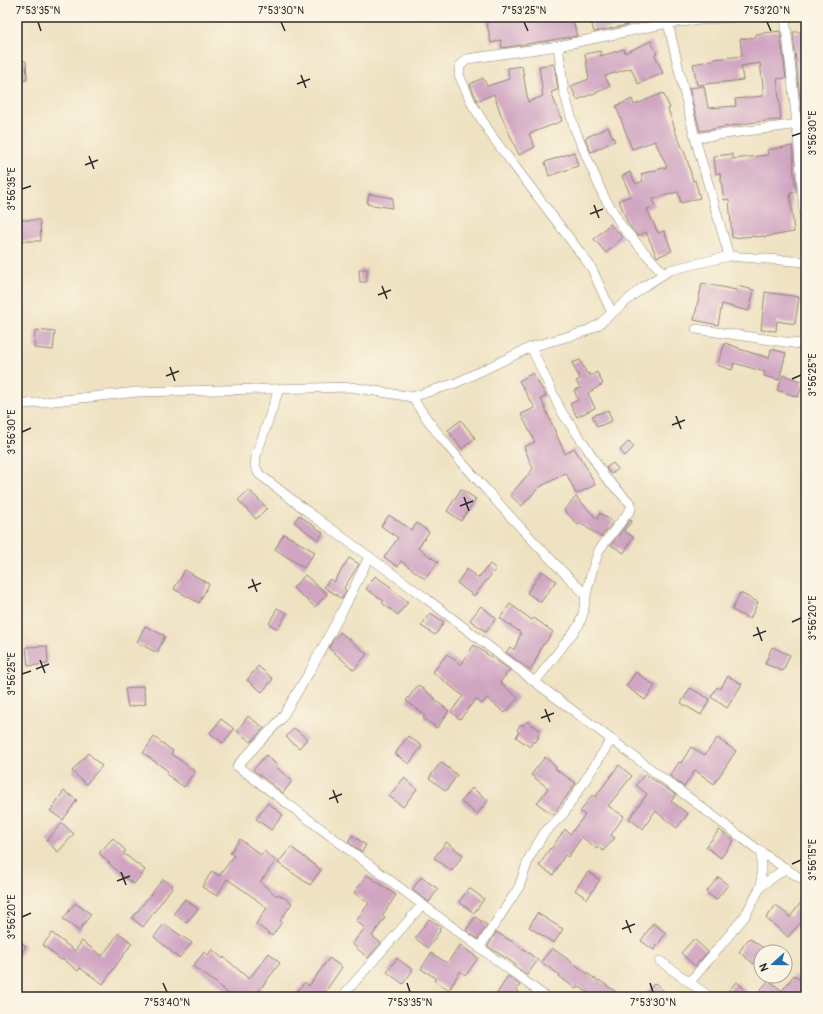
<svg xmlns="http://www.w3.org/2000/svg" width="823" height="1014" font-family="Pangolin,sans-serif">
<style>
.building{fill:#d0a5c2}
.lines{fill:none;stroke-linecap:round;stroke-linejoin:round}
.street-casing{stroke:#8d8676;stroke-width:10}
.street{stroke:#fff;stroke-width:9}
.ticks{fill:none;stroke:#2b2b2b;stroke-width:1.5}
.neatline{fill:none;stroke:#2b2b2b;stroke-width:1.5}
.ticks-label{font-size:10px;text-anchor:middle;fill:#2b2b2b}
</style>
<rect width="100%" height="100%" fill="#fcf5e5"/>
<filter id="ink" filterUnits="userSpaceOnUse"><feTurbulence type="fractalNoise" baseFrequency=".025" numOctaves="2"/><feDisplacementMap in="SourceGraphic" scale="8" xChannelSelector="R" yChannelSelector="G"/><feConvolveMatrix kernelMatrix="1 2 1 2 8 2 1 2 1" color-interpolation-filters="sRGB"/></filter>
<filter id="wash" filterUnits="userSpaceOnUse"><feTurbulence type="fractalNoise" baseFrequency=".012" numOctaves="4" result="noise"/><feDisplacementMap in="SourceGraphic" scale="16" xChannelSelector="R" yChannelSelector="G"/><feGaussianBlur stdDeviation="0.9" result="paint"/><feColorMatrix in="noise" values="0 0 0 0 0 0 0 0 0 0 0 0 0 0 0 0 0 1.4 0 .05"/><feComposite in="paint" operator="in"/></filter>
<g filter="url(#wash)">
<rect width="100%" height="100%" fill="#efe2c2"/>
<g id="blocks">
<path class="building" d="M497,17H513L514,22L528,19L529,23L547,20V21L561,17H572L577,36L502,48L501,40L491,43L486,20Z
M590,17H626L628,25L594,32Z
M780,31L786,78L777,79L781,120L755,122L700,131L689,88L704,86L708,108L736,106L735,99L763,96V86L760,63L741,66L743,80L697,85L693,64L714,60V59L742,56L740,39L756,37V34Z
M793,32H806V117H802Z
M651,41L657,54L655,55L663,73L638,84L631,68L605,76L610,87L577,100L571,86L589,79L585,54L600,51L601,56L624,49L625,53Z
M17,61H26L27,80H17Z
M554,64L558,90L551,92L562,121L529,134L535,147L519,155L501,115L494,94L477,101L470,84L483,78L487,86L509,79L508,68L522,66L528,102L543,96L539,66Z
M663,93L670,108L668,109L675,129H674L686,156L693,181L695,180L700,198L681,203L678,192L653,199L655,206L647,209L658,233L664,231L672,251L657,257L646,232L638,236L628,224L619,200L631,196L622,176L630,172L636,184L643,181L641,174L667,167L655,141L632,149L616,106L632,99L634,105Z
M608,127L615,141L591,152L585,138Z
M792,146L794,165H793L796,192L790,193L794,232L764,237V236L754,237V236L732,238L729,199L724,200L720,173L716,174L714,156L732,154L733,159L768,155L767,150Z
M574,152L578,166L549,176L545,162Z
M369,194L393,198L392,208L367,204Z
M17,220H40L41,241H17Z
M610,224L623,237L606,253L594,239Z
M359,269H367V282H360Z
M702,283L736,290L737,286L754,290L749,311L722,304L718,325L694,320Z
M765,292L799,297L795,324L777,321L776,331L761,330Z
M35,330L55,332L53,350L34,348Z
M725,343L739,348V349L769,358L771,349L786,353L779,380L764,376L765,372L734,363L732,370L717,365Z
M580,360L587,374L589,373L590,376L597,372L603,384L588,393L595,408L577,417L570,404L578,400L574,390L580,388L576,381L580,379L572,363Z
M533,373L546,396L541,399L565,454L574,448L588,470L595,485L576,494L566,473L538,488L522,506L510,495L533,469L524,447L535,442L521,414L535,408L519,381Z
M783,375L803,382L798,397L777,390Z
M608,410L612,421L597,427L592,416Z
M461,420L475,438L462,449L448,430Z
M629,441L634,447L625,456L620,450Z
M613,463L618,469L611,474L606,468Z
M461,489L476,499L461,521L447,511Z
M249,490L267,508L256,519L238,500Z
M576,497L597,519L600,513L613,522L601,537L580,523L578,525L564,510Z
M299,515L323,533L318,540L294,522Z
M389,515L412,530L417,523L429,532L418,548L438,562L425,579L401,561L398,567L384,557L398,538L381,526Z
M630,520L632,521L624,531L633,537L624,553L611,545Z
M284,534L315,552L304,568L275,549Z
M349,558L359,564L344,588L346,590L342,599L324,587L330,579L334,582Z
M490,564L496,569L474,596L457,583L467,569L478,578Z
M185,570L209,584L199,603L174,589Z
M542,571L556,581L541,602L527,593Z
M305,575L327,594L315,607L293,588Z
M375,576L391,587L390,588L408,602L398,615L382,603L384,601L366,589Z
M740,593L758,602L750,619L732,610Z
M510,604L532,620L534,618L553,632L544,645L543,644L534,664L530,670L506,652L510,647L514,650L521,633L500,618Z
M481,606L496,618L486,632L470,620Z
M277,608L287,613L278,629L269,624Z
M430,613L444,622L435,635L421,626Z
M145,626L165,636L157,653L137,642Z
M340,632L367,654L354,670L329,648L333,640Z
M474,645L510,670L500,682L518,698L505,713L487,698L482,704L476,699L460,719L451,712L463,696L433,672L447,654L461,665Z
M47,646L48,664L28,666L26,647Z
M772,647L790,655L783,671L765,664Z
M258,666L273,679L262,692L247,680Z
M636,672L655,686L645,700L626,686Z
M728,676L742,684L727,708L711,697L717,687L720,689Z
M418,685L435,698L434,699L449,711L437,728L423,718L425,715L406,701Z
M143,686L146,704L128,707L125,689Z
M690,688L710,699L701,715L681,703Z
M248,716L264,728L251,742L237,731Z
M221,719L234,729L223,743L210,733Z
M527,721L541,731L537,736L539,737L535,743L533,741L530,747L516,737L519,732L517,730L521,724L523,726Z
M294,728L307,739L299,748L286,737Z
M408,736L422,746L409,764L395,754Z
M154,737L173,751L171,754L195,771L184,787L166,774L168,771L143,753Z
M717,738L736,751L714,784L695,770L684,787L670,776L679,762L681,763L691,747L705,755Z
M88,753L102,766L86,784L72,771Z
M266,755L277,765L276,767L292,781L283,793L253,770Z
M545,757L556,767L555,769L576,783L553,815L537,803L548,788L531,775Z
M441,762L457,775L446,791L429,778Z
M619,765L632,776L608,806L624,816L611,835L615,838L603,851L599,847L597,849L582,837L568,857L565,855L553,875L539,866L550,848L551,849L565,829L570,834L585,815L580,812L592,795L595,797Z
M645,774L676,795L671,801L688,814L677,828L655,811L643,829L629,819L647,794L636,785Z
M404,778L417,789L403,807L389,796Z
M472,788L488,800L477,814L461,802Z
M64,791L77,800L63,820L50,811Z
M268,803L283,815L271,830L256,819Z
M62,823L74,834L58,852L46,841Z
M719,830L734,840L721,858L706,847Z
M352,835L366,845L362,852L348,842Z
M113,838L126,851L123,853L145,870L134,884L119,873L99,853Z
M240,839L261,855L264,851L276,861L260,882L277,896L278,894L292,903L280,921L282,922L272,936L256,924L267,908L249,894L227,879L217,896L202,887L212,871L219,876L234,856L230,853Z
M446,842L463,855L452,871L434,858Z
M291,847L321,870L310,885L278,863Z
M588,872L600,880L587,899L575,890Z
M367,875L396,895L382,916L385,918L372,936L381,943L368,958L352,944L365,928L356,921L369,903L354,893Z
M421,877L438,889L429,902L412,890Z
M719,877L728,885L716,900L706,892Z
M163,879L173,886L143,927L132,918Z
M469,888L484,899L474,913L459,902Z
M806,896V924L802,921L788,937L766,918L776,905L790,917Z
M185,899L198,909L186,923L174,913Z
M75,903L91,914L79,931L63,919Z
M537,913L563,929L554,943L529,927Z
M475,917L487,925L478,939L466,930Z
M429,919L441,927L439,930L440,931L428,948L415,938Z
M653,923L666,933L654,950L641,941Z
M164,924L192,943L179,958L154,937Z
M496,932L521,947L538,960L527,975L515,966L516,965L488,946Z
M52,933L75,951L82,941L102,956L119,933L132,943L103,984L80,968L78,971L63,959L61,960L43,945Z
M749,938L765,949L763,952H761V955L754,964L739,952Z
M694,939L708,952L695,966L681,953Z
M17,940L26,946L17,960Z
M460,945L478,958L466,975L460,971L449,990L434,980L436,978L421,969L431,953L447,963Z
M552,948L598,981L599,980L616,992L613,997H594L578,986L576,989L559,976L560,975L541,962Z
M212,949L223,959L224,957L249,979L269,953L280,963L254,997H232L219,985L193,966L204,952L208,955Z
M329,958L342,967L325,992L332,997H292L305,982L309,986Z
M397,958L413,970L403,984L387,972Z
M794,975L806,985V997H754L769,980L782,991Z
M508,976L520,985L516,991L526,997H495Z
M737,982L752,997H722Z
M655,983L670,997H642Z"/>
</g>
</g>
<g filter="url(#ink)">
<use href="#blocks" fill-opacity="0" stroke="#8d8676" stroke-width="1"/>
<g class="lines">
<defs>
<path id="street" d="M785,17L797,124L806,236
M668,23L695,138L729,256
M558,46L564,92L574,127L603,195L623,228L664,274
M695,138L806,123
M612,313L591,267L494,139L472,104L459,75L460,66L467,59L558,46L668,23L734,17
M696,329L806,345
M531,347L561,411L587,448L605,477L631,504V509L599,550L592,571L586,595L583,614L579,625L535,682
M279,389L256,456L255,466L259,474L308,512L427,599L535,682L761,852L806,882
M412,397C435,433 462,463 491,495C521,529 553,562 586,595
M17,405L137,392L351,387L412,397L456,383L531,347L584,332L598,325L643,287L670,270L729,256L806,262
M369,557L347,602L310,671L281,719L237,766L546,997
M761,886L786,868
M479,948L519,887L529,858L544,833L564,813L611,740
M660,961L710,997
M690,982L745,916L761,886V852
M344,997L346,992L422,905"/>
</defs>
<use href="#street" class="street-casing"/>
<use href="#street" class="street"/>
</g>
</g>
<path class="ticks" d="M38,22L41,31M281,22L285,31M524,22L528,31M767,22L771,31M301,75L306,88M297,84L310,79M792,136L801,133M89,156L94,169M85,165L98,160M22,189L31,186M594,205L599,218M590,214L603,209M382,286L387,299M378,295L391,290M170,367L175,381M166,376L179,371M792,379L801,375M676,416L681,429M672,425L685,420M22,432L31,428M464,497L469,511M460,506L473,501M252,579L257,592M248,588L261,583M792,622L801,618M757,627L762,641M753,636L766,631M40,660L45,673M36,669L49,664M22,674L31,671M545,709L550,722M541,718L554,713M333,790L338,803M329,799L342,794M792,864L801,860M121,872L126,885M117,881L130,876M22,917L31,913M626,920L631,933M622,929L635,924M163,983L167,992M407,983L410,992M650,983L653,992"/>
<rect width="823" height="1014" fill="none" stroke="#fcf5e5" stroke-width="44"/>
<g transform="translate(773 964) rotate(249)"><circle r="19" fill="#fcf5e5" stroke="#a8a49b"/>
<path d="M0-3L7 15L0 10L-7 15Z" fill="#1f6fb2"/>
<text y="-6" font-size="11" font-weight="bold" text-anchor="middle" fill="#2b2b2b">N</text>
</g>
<rect x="22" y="22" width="779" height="970" class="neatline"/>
<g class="ticks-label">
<text x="38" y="14">7°53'35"N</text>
<text x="281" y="14">7°53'30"N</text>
<text x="524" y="14">7°53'25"N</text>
<text x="767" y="14">7°53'20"N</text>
<text transform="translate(812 133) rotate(-90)" y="4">3°56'30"E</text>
<text transform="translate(11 189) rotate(-90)" y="4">3°56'35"E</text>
<text transform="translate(812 375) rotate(-90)" y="4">3°56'25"E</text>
<text transform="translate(11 432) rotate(-90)" y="4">3°56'30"E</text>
<text transform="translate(812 618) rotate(-90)" y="4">3°56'20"E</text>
<text transform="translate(11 674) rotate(-90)" y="4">3°56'25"E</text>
<text transform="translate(812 860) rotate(-90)" y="4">3°56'15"E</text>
<text transform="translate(11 917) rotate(-90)" y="4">3°56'20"E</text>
<text x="167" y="1006">7°53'40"N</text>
<text x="410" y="1006">7°53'35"N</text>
<text x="653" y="1006">7°53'30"N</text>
</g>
</svg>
